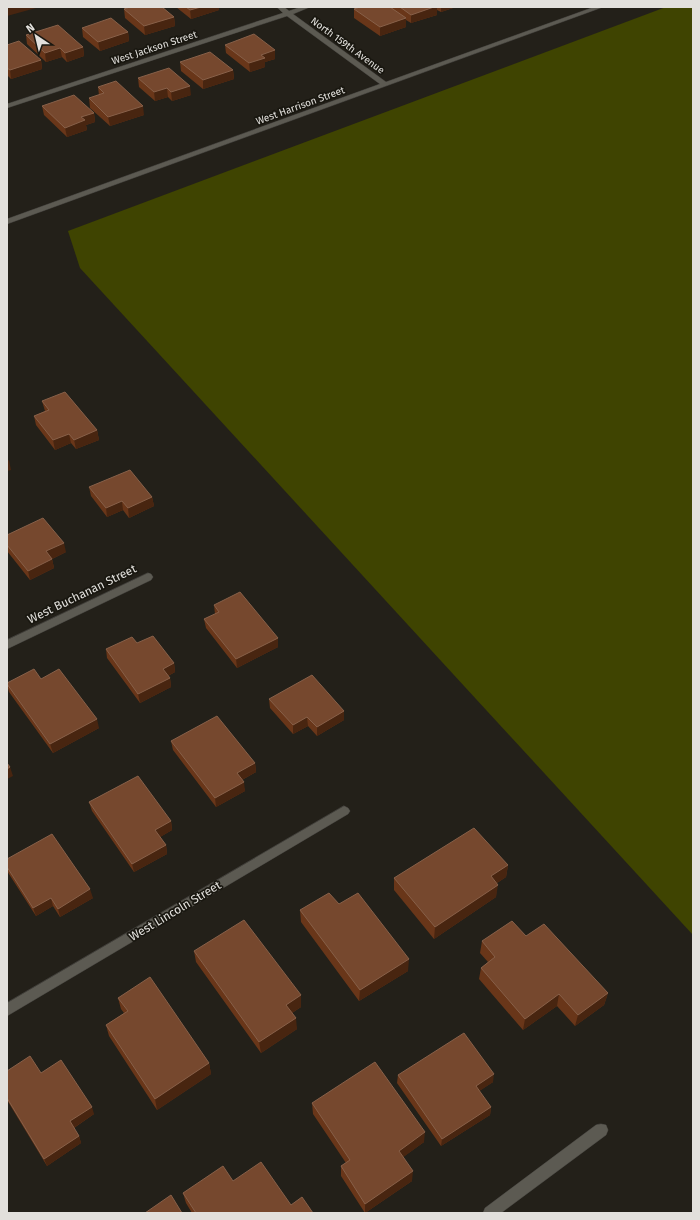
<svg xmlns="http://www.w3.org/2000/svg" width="700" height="1220" font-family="'Fira Sans',sans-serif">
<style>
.green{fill:#3f4401}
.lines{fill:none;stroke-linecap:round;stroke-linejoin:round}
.minor-casing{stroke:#3f3d39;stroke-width:1}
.minor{fill:#5c5a52;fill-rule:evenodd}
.wall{fill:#693619}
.shaded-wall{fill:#482510}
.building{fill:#76482e;stroke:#876049}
.labels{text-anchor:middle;stroke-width:3.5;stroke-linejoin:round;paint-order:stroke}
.far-street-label{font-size:10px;fill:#e2e0dc;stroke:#191710}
.street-label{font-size:12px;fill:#e2e0dc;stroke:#191710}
</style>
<rect width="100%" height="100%" fill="#232019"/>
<path class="green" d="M666,7H693V935L80,268L68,231Z"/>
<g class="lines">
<defs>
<path id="minor" d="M277,7H284L289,11L301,7H310L293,14L386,82L594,7H603L7,224V219L380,84L287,16L7,108V104L283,13Z
M148,573L151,574L153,577L151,580L7,649V640Z
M344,806L348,808L350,811L348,814L7,1016V1003Z
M601,1124L606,1125L608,1130L606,1135L501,1213H483L485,1208L596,1125Z"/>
</defs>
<use href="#minor" class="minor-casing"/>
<use href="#minor" class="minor"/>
</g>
<path class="wall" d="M176,7H219V10L191,19Z
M357,7H456L441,12L437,10V15L411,23L406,20V27L380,36L354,18V9L357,8Z
M124,9L174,17L175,26L145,35L125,18Z
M82,28L128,32L129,41L100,51L83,37Z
M26,35L83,47L84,56L67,62L62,57L46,62L27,44Z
M7,45L41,60L42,69L11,79L7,75Z
M225,45L275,59L265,62V67L250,72L226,53Z
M180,62L233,70L234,79L203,89L181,71Z
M138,78L191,95L172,101L168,97L155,101L139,87Z
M98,87L144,115L110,126L90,108L89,98L99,95Z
M42,106L94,113L95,122L86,125L87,130L67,137L44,115Z
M42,401L97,430L99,440L76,449L71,443L55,450L36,425L34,416L45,411Z
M89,487L152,497L154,506L129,518L123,510L107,517L91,496Z
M7,535L66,552L52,559L54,568L30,580L7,551Z
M214,605L278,638V647L237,668L206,628L204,619L215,614Z
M137,643L174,663L175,672L168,676L170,678L171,687L140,703L107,658L106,649Z
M41,679L99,728L53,753L9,692L7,685V683Z
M269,699L344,711V720L317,736L308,726L293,734L270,708Z
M171,741L255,763L256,772L242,780L245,791L216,807L173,750Z
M89,802L171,821L172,830L160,837L166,845L167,854L134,872L92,811Z
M7,859L93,898L60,917L53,906L36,916L7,871Z
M508,865L506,877L497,883L496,897L434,939L394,890V878Z
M339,904L408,971L359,1001L301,922L300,910Z
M526,936L608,993L604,1005L575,1026L557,1006L523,1030L479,979L481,968L488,962L480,953L482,941Z
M194,951L301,1007L292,1013L297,1029L261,1053L196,962Z
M118,998L209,1063L211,1074L157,1110L109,1036L106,1025L124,1013L121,1009Z
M7,1071L41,1073L94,1114L74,1128L79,1136L81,1143L47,1166L7,1100Z
M398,1075L493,1082L479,1091L491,1107L490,1115L441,1146L397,1083Z
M312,1103L424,1142L403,1157L412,1181L365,1213L341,1176V1166L346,1163L313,1114Z
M233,1181L291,1205L313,1213H192L186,1203L183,1193Z"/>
<path class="shaded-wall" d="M7,7H36V8L7,16Z
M201,7H219V10L191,19L190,10Z
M434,7H437V15L411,23V15Z
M441,7H456L441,12Z
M174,17L175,26L145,35L144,26Z
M406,18V27L380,36V27Z
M128,32L129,41L100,51L98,42Z
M83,47L84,56L67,62L65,53Z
M60,48L62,57L46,62L45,53Z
M275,50V59L265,62V67L250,72L249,63L261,55Z
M41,60L42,69L11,79L10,70Z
M233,70L234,79L203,89V80Z
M190,86L191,95L172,101L171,92Z
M167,88L168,97L155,101L154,92Z
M143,106L144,115L110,126L108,117Z
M94,113L95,122L86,125L87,130L67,137L65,128L81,117Z
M97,430L99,440L76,449L74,440Z
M69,434L71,443L55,450L53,440Z
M9,460L11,470L7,471V461Z
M152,497L154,506L129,518L128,508Z
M122,501L123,510L107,517L106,508Z
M64,543L66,552L52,559L54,568L30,580L28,571L46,551Z
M278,638V647L237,668L236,659Z
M174,663L175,672L164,678L163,669Z
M170,678L171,687L140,703L138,694Z
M344,711V720L317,736V727Z
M307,717L308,726L293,734V725Z
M97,719L99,728L53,753L50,744Z
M255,763L256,772L238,782L237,773Z
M10,767L13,776L7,779V769Z
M244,782L245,791L216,807L215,798Z
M171,821L172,830L157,839L155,830Z
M166,845L167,854L134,872L132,864Z
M508,865L506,877L489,888L491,876Z
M498,885L496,897L434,939L435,927Z
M90,889L93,898L60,917L58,909Z
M51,898L53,906L36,916L33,908Z
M409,959L408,971L359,1001L360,990Z
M608,993L604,1005L575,1026L578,1015Z
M559,994L557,1006L523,1030L525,1019Z
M301,995V1007L287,1016L286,1005Z
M296,1018L297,1029L261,1053L259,1042Z
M209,1063L211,1074L157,1110L155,1099Z
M494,1074L493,1082L475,1094L476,1086Z
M92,1107L94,1114L72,1129L70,1121Z
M491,1107L490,1115L441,1146L442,1139Z
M425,1132L424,1142L398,1161L399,1151Z
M79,1136L81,1143L47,1166L44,1159Z
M413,1171L412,1181L365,1213V1204Z"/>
<path class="building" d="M130,7H162L174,17L144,26L124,9Z
M186,7H201L190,10Z
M360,7H390L406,18L380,27L354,9Z
M400,7H434L411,15Z
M111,18L128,32L98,42L82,28Z
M58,25L83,47L65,53L60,48L45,53L26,35Z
M254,34L275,50L261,55L265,58L249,63L225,45Z
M19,41L41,60L10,70L7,68V45Z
M210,52L233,70L203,80L180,62Z
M169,68L190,86L171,92L167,88L154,92L138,78Z
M116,81L143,106L108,117L89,98L104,93L98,87Z
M74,95L94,113L81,117L85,120L65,128L42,106Z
M65,392L97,430L74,440L69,434L53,440L34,416L49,410L42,401Z
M130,470L152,497L128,508L122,501L106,508L89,487Z
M43,518L64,543L46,551L52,559L28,571L7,545V535Z
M240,592L278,638L236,659L204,619L219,612L214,605Z
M153,636L174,663L163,669L170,678L138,694L106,649L132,637L137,643Z
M34,669L41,679L59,669L97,719L50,744L7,684V683Z
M312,675L344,711L317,727L307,717L293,725L269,699Z
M217,716L255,763L237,773L244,782L215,798L171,741Z
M7,763L10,767L7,769Z
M138,776L171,821L155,830L166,845L132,864L89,802Z
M474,828L508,865L491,876L498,885L435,927L394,878Z
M52,834L90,889L58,909L51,898L33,908L7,867V859Z
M329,893L339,904L358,893L409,959L360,990L300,910Z
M244,920L301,995L286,1005L296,1018L259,1042L194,951Z
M512,921L526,936L544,924L608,993L578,1015L559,994L525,1019L481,968L495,957L482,941Z
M150,977L209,1063L155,1099L106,1025L128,1011L118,998Z
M464,1033L494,1074L476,1086L491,1107L442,1139L398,1075Z
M30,1056L41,1073L61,1060L92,1107L70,1121L79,1136L44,1159L7,1098V1071Z
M375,1062L425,1132L399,1151L413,1171L365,1204L341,1166L350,1160L312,1103Z
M261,1162L291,1205L302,1197L313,1213H196L183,1193L223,1166L233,1181Z
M171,1195L182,1213H145Z"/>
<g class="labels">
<g class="far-street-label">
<text transform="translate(348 45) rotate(36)" y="4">North 159th Avenue</text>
<text transform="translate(154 47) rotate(-18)" y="4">West Jackson Street</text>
<text transform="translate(300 105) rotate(-20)" y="4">West Harrison Street</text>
</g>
<g class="street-label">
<text transform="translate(82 594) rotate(-26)" y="4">West Buchanan Street</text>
<text transform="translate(175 911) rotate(-31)" y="4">West Lincoln Street</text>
</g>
</g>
<rect width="700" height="1220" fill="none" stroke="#e2e0dc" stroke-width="16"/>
<g transform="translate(36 36) rotate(325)" stroke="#191710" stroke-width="3" paint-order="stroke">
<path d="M0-3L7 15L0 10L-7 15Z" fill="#e2e0dc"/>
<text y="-6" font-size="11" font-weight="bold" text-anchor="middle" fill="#e2e0dc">N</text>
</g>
</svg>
